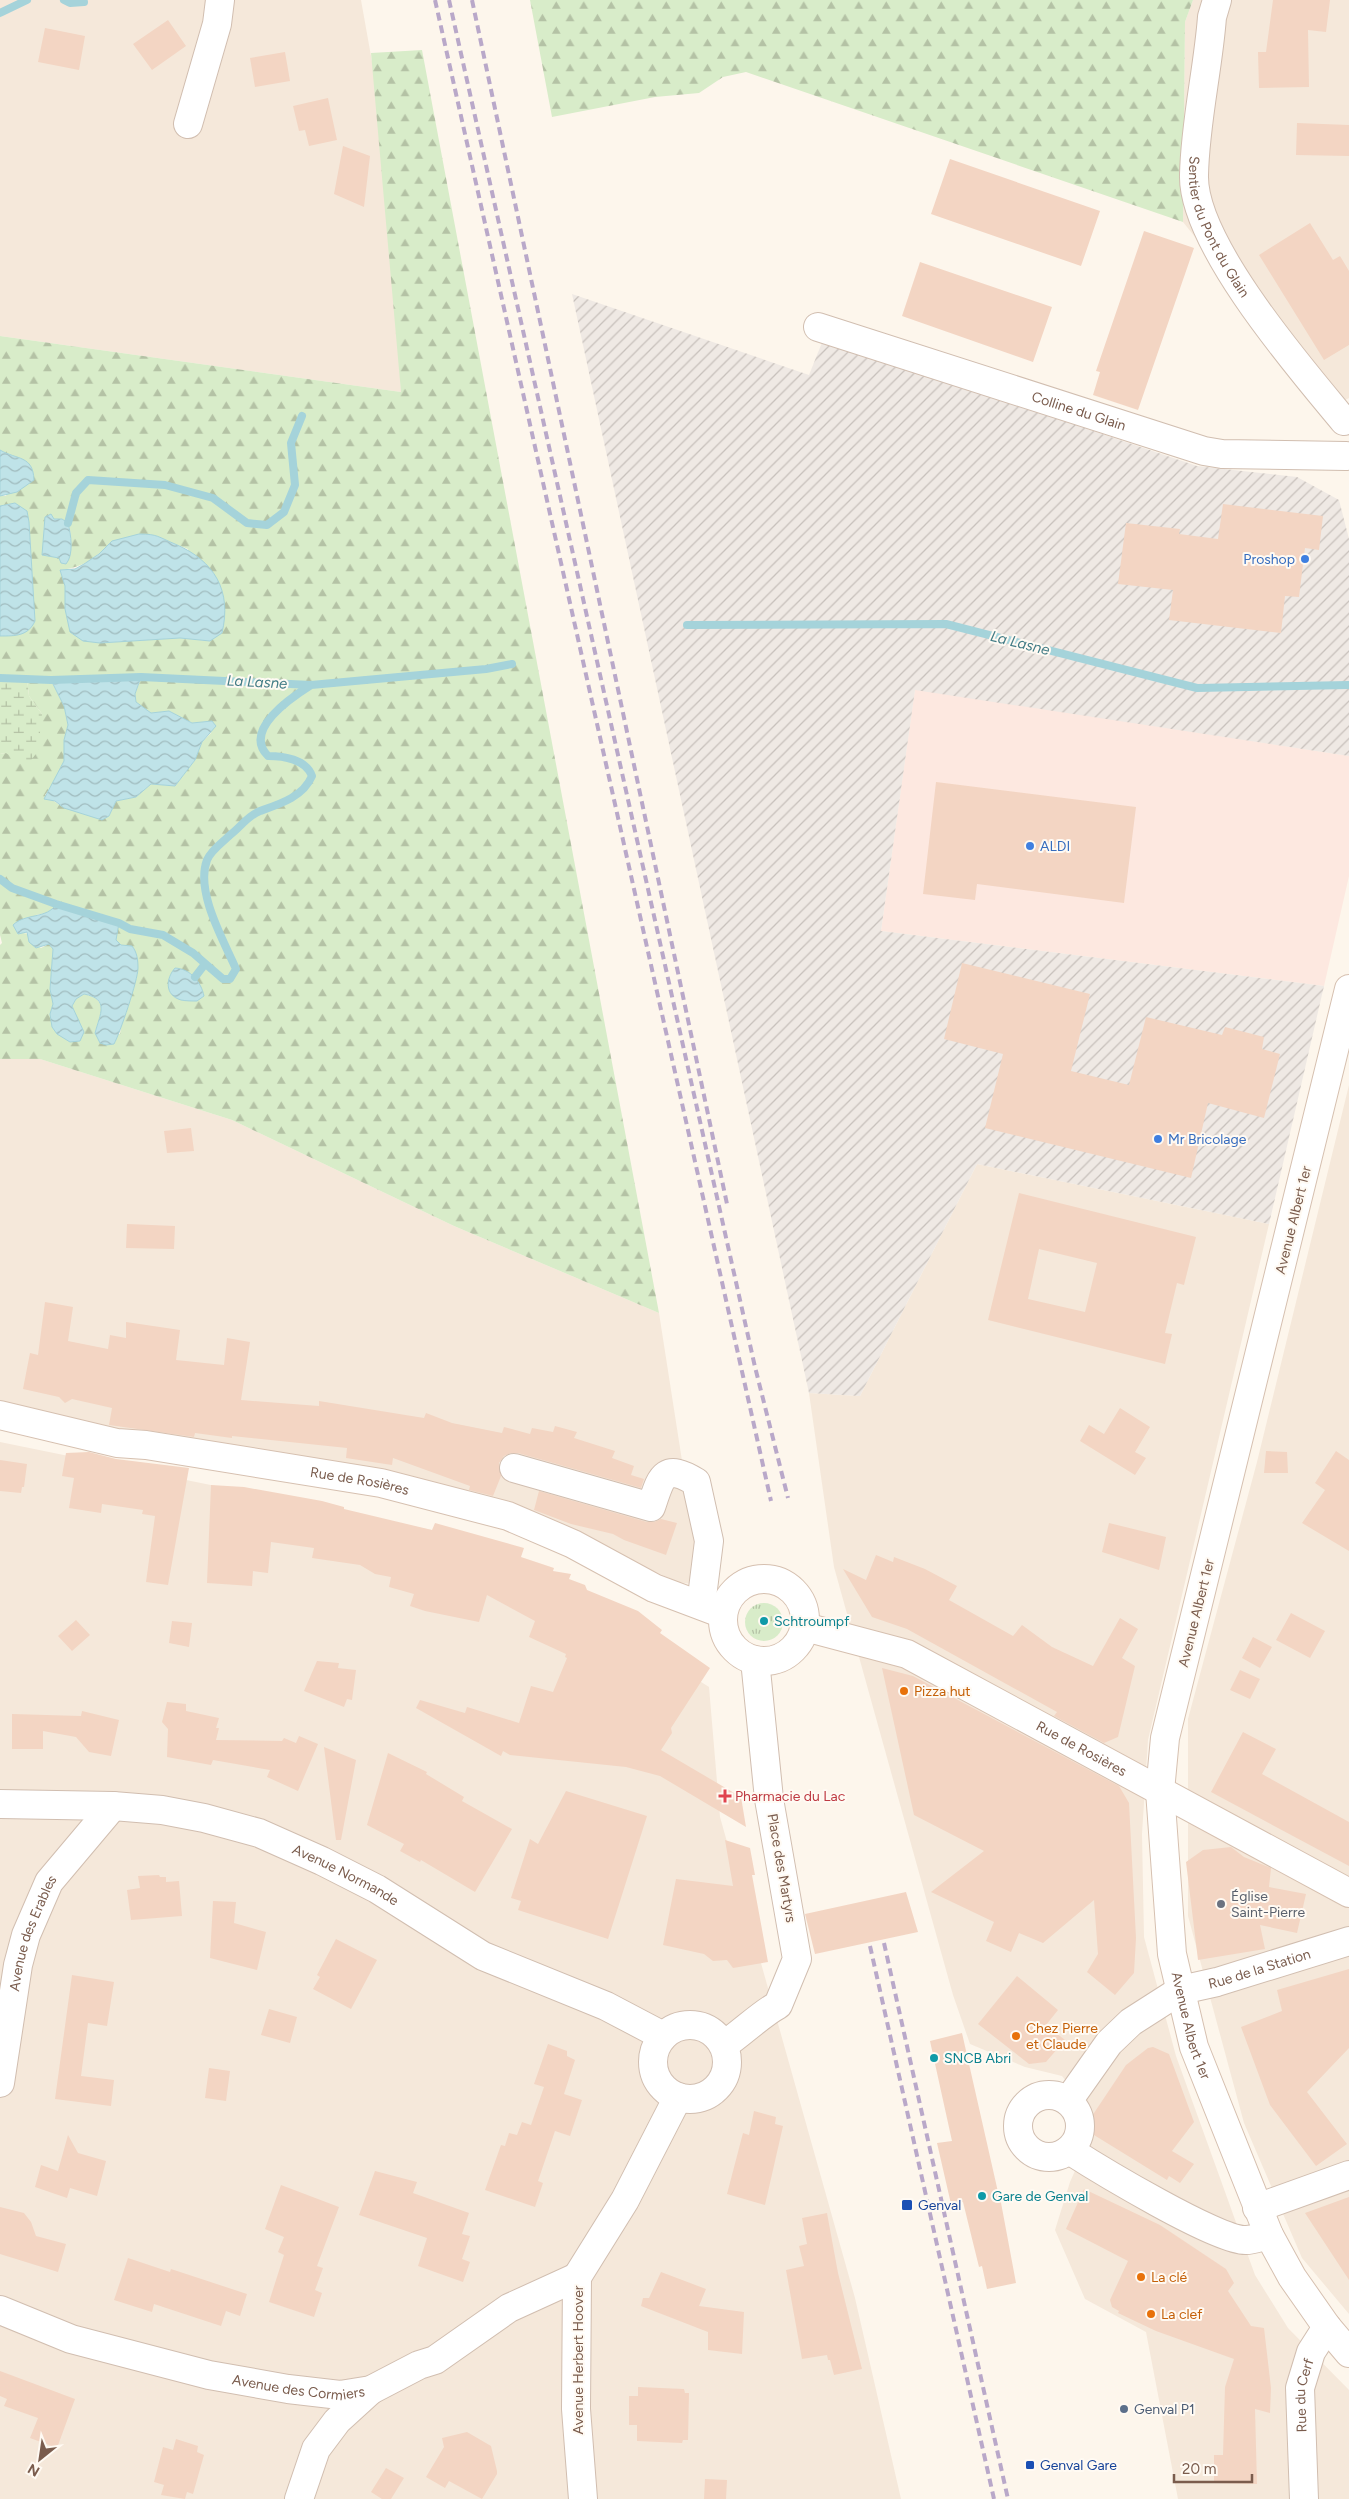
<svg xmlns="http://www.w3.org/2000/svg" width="1349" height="2499" font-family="Figtree,sans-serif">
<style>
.residential{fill:#f5e8da}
.commercial{fill:#fde8e0}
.industrial{fill:url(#industrial-furrows)}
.grass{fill:url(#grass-tufts)}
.forest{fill:url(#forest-firs);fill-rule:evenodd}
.wetland{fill:url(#wetland-marsh)}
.water{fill:url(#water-waves);stroke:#a5d3da}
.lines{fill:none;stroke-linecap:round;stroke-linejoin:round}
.stream{stroke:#a5d3da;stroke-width:8}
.building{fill:#f3d5c3;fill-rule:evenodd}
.street-casing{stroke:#d1beb0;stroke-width:30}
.secondary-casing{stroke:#d6c0b0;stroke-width:30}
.street{stroke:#fff;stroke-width:28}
.secondary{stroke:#fff;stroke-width:28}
.rail{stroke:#b9a8c9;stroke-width:4;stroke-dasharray:8 5;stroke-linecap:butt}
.shop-dot{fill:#3f7fe0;stroke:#fffaf3;stroke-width:2}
.culture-dot{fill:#0f9aa8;stroke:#fffaf3;stroke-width:2}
.food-dot{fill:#e8710a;stroke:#fffaf3;stroke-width:2}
.health-dot{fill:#e0444e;stroke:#fffaf3;stroke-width:2}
.worship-dot{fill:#6b7280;stroke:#fffaf3;stroke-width:2}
.transit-dot{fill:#1a4fb4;stroke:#fffaf3;stroke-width:2}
.service-dot{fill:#5c6f8a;stroke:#fffaf3;stroke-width:2}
.labels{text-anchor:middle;stroke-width:4;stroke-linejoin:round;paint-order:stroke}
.street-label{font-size:14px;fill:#7a5c4d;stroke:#fffaf3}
.shop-label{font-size:14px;fill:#366cbe;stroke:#fffaf3;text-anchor:start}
.culture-label{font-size:14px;fill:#0d838f;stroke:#fffaf3;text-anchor:start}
.food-label{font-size:14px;fill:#c56008;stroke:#fffaf3;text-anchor:start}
.health-label{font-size:14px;fill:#be3a42;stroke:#fffaf3;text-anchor:start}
.worship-label{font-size:14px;fill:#5b616d;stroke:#fffaf3;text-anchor:start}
.transit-label{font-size:14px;fill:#164399;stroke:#fffaf3;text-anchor:start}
.service-label{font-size:14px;fill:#4e5e75;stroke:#fffaf3;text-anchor:start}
.water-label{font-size:15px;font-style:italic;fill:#437c86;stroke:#fffaf3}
</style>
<defs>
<pattern id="industrial-furrows" width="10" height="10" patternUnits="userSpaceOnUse" patternTransform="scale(1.25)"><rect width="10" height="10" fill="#efe9e4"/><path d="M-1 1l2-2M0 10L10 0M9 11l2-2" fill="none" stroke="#c7c0bb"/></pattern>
<pattern id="grass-tufts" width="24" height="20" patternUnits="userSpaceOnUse" patternTransform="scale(1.25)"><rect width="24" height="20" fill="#d8ecc9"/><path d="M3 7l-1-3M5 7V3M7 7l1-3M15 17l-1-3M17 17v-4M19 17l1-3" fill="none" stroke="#b4c2a5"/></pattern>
<pattern id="forest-firs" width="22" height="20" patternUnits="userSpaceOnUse" patternTransform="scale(1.25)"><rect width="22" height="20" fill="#d8ecc9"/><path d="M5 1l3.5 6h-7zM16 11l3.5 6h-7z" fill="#b4c2a5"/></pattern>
<pattern id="wetland-marsh" width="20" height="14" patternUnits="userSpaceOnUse" patternTransform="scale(1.25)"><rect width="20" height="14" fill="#d8ecc9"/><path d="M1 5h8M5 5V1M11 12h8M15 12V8" fill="none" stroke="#b4c2a5"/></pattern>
<pattern id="water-waves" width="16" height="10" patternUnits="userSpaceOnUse" patternTransform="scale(1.25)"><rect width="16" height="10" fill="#bfe3e8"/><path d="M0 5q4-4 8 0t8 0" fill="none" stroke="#a0bbbe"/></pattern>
</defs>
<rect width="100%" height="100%" fill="#fdf6ec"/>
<path class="residential" d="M0,0H361L389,157L401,392L0,336Z
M1193,0H1349V398L1331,407L1183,222L1185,22Z
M0,1059H40L232,1120L454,1226L659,1313L697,1557L691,1584L678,1582L517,1510L0,1407Z
M1349,1085V2314L1302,2258L1244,2123L1188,1916V1719L1257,1462Z
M977,1164L1269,1224L1148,1740L1142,1834L1144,1937L1176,2056L1255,2275L1288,2328L1349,2390V2499H1178L1146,2332L1085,2299L1055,2230L1070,2182L1091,2135L1089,2110L1062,2076L1025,2067L970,2044L953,1995L834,1567L809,1393L860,1396Z
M0,1442L476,1539L709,1687L720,1817L855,2298L901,2499H0Z"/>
<path class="commercial" d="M915,689L1349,756V876L1324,986L881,931Z"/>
<path class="industrial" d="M572,294L809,375L823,340L1197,466L1297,477L1339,500L1349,539V756L915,690L881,931L1324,986L1269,1224L977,1164L860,1396L809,1393Z"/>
<path class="grass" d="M745 1622a19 19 0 1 1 38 0a19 19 0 1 1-38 0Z"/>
<path class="forest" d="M530,0H1193L1185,22L1183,222L746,72L723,77L699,93L655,97L552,117Z
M422,50L659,1313L454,1226L232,1120L40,1059H0V945L2,943L0,935V754L5,753L42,714L29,696L27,678H0V636H10L35,621L29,522L15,503L0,506V496H6L20,458L9,456L0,450V336L401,392L371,53ZM54,519H62L70,529L71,542L59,558L43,555L44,524ZM112,541L172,543L188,549L210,641L180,638L100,643L65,609V586L60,570C84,567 95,559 112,541ZM141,678L135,694L136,702L151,713L169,711L192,723L212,721L211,733L202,742L195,760L175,786L151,784L136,797L116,801L109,816L64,808L45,795L54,783L64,761V740L68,725L64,706L51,680ZM54,908L116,929V940L121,945L132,946L120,1034L95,1033C100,1014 110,1000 84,994L76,999L72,1006L75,1014L70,1042L57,1033L52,1026L50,1014L54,1004L50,989L53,949L49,944L41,948L29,942V934L23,933L36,915L51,912ZM180,969L195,977L197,1001L181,1000Z"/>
<path class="wetland" d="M0,678H27L29,696L42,714L38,751L29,763L5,753L0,754Z"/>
<path class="water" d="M0,450C17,460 33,455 34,480L17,492L0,496Z
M15,503L27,511L29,522L35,621C28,636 16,636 0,636V506Z
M51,514L54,519H62L68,523C71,534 74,555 66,564L61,563L59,558L42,555L45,517Z
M139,534C158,534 158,537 175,544C215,561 232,591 222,633L210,641L180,638L100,643L83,641L70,632L65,609V586L60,570L75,569L84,564L99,554L112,541Z
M141,677L135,694L136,702L151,713L169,711L192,723L212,721L216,726L202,742L195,760L175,786L151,784L136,797L116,801L109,816L102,820L64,808L55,801L44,799L64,761V740L68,725L64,706L51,680Z
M56,904L119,923L116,940L121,945L132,946C137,952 138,960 138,968C138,980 120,1033 114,1044L106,1045L100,1043L95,1033C100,1014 110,999 84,994L76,999L72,1006L84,1032L80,1041L70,1042L57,1034L52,1027L50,1014L53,1004L50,989L53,949L49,944L36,948L29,942L27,932L18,934L13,925C25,913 48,919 56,904Z
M175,968C191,969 201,982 204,996L197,1001C192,1001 186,1001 181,1000C164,995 166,978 175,968Z"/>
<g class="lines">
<path class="stream" d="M64,0L70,3L84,2
M0,13L27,0
M68,523L76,493L88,480L165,485L213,498L247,523L267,525L284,512L295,485L291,443L302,416
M687,625L946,624L1197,688L1349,685
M0,678L51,680L141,677L311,685L486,669L512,664
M0,879L12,888L56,904L119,923L130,929L163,935L193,953L223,979H230L236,969C224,941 195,892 207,860C211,850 223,842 230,835C241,827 247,816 260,811C280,804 303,797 312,776C306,759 283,756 268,756C242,730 292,697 311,685
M195,977L205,964"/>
</g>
<path class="building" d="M1273,0H1330L1326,32L1308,30L1309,87L1259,88L1258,52H1266Z
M168,20L186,46L152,70L133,44Z
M45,28L85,36L79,70L38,62Z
M285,52L290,81L255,87L250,58Z
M328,98L337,140L309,146L305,130L299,131L293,106Z
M1297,123L1349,125V156L1296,155Z
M343,146L370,156L364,207L334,194Z
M950,159L1100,211L1081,266L931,214Z
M1310,223L1333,260L1340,256L1349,271V345L1324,360L1259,255Z
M1144,231L1194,248L1138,410L1093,395L1100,372L1096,371Z
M920,262L1052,307L1033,362L902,316Z
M1223,504L1323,516L1319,550L1305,548L1299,597L1285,596L1281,633L1169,620L1173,590L1118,584L1126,523L1180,529L1179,534L1218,539Z
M936,782L1136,807L1124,903L977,884L975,900L923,894Z
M962,963L1090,994L1071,1071L1129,1085L1146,1017L1222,1035L1225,1027L1264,1037L1262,1049L1280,1054L1264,1118L1208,1103L1191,1178L985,1128L1003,1054L944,1039Z
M191,1128L194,1151L167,1153L164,1131Z
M1019,1193L1196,1237L1184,1285L1177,1283L1165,1333L1172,1334L1165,1364L988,1320ZM1039,1249L1097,1263L1085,1312L1028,1299Z
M127,1224L175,1226L174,1249L126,1248Z
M45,1302L73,1307L68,1341L108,1349L110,1335L126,1338V1322L180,1330L176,1360L224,1365L227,1338L250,1342L241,1400L319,1406V1401L424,1418L426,1413L452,1423L502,1433L504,1427L530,1434L532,1428L553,1432L555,1426L577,1432L574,1438L615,1451L612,1458L634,1466L631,1475L644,1479L641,1488L518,1453H511L504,1456L499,1463L501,1476L493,1496L469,1490L470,1486L393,1458L392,1465L346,1458L347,1448L232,1436V1438L195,1433L194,1437L109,1425L112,1408L72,1399L65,1403L59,1397L23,1389L30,1353L38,1355Z
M1120,1408L1150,1427L1135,1452L1146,1458L1135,1475L1080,1441L1089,1425L1104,1434Z
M1266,1451L1287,1452L1288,1473H1264Z
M1336,1451L1349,1460V1551L1302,1523L1325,1490L1315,1483Z
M89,1452L116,1459L189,1468L168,1585L146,1582L155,1516L142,1514L143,1510L102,1504L101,1513L69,1508L74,1478L62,1476L66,1453Z
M0,1460L27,1464L24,1487H22L21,1493L0,1491Z
M211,1485L244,1487L322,1501L344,1507V1509L432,1530L435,1523L524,1548L521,1557L554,1568L553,1571L571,1574L569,1579L585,1585L587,1590L638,1611L662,1630L660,1633L710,1668L671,1728L672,1733L661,1750L741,1797L746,1827L660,1776L626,1767L510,1755L503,1751L501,1756L416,1708L420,1700L465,1713L467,1707L519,1723L531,1686L553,1692L567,1658L565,1657L566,1654L529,1637L535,1621L487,1595L479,1622L425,1611L410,1606L414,1594L389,1587L391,1577L375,1574L360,1565L312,1558L314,1548L271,1542L268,1573L253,1571L252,1586L207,1583Z
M539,1491L647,1522H654L661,1519L677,1523L666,1555L624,1540L613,1534L571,1524L534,1510Z
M1109,1523L1166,1537L1159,1570L1102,1552Z
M876,1555L893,1562L894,1557L925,1569L957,1586L949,1600L1013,1636L1022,1625L1052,1647L1093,1666L1120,1618L1138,1629L1122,1658L1135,1666L1118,1737L1104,1743L1054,1716L1057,1712L907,1629L872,1617L843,1569L866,1580Z
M1291,1613L1325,1631L1310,1658L1276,1640Z
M76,1620L90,1635L72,1651L58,1636Z
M172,1621L192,1623L189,1647L169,1643Z
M1253,1637L1272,1647L1260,1668L1242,1658Z
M317,1661L339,1663L338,1668L356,1670L352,1700L347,1699L344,1707L304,1691Z
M882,1668L913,1676L1119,1786L1129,1803L1136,1938L1134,1973L1115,1995L1087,1972L1098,1954L1094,1900L1043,1943L1019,1933L1011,1952L986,1941L994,1922L931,1892L984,1851L914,1815Z
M1240,1670L1260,1679L1250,1699L1230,1690Z
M167,1702L186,1704V1711L219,1718L216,1728H219L216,1740L282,1741L284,1738L296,1743L299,1736L318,1744L298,1791L267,1777L270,1770L213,1760L211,1765L167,1757L168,1729L162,1722Z
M82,1711L119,1720L111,1756L89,1752L76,1737L43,1731V1749H12V1714L81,1716Z
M1243,1732L1276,1749L1262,1774L1349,1822V1866L1211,1792Z
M324,1747L356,1760L341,1840H336Z
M388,1753L427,1772L426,1774L464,1797L462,1801L512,1829L475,1892L421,1860L420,1862L400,1851L404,1844L367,1825Z
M566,1791L647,1816L608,1939L518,1910L521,1901L511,1898L530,1839L538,1844Z
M725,1840L750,1848L755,1875H752L768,1962L733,1968L727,1960L713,1961L704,1954L663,1945L676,1879L733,1886Z
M1231,1847L1244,1857L1271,1868L1269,1887L1306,1894L1297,1933L1260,1925L1265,1949L1198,1960L1186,1862L1203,1850Z
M159,1875L160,1877H166V1882L179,1881L182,1916L131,1920L127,1890L140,1888L138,1876Z
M906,1892L918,1932L815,1954L805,1914Z
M213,1901L236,1902L234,1923L266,1932L257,1970L210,1958Z
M336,1939L377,1960L351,2009L313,1989L320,1977L317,1975Z
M1349,1969V2048L1307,2092L1347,2144L1316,2166L1270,2105L1241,2027L1282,2011L1277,1990Z
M72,1975L114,1982L107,2026L88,2023L81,2076L114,2080L111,2106L55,2099Z
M1017,1976L1058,2010L1046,2025L1065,2040L1046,2062L1029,2064L978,2024Z
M269,2009L297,2017L290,2043L261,2035Z
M962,2033L998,2192H999L1016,2283L987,2289L982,2266L979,2267L963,2202L951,2204L937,2143L952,2141L930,2041Z
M548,2044L567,2051V2056L575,2060L564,2094L582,2100L570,2136L555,2131L538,2181L543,2183L535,2207L485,2190L501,2145L505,2146L509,2133L517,2135L522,2122L531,2125L544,2087L534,2084Z
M1153,2047L1169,2054L1194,2122L1172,2151L1194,2164L1180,2183L1169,2176L1167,2180L1094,2135L1092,2116L1126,2065L1148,2048Z
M209,2068L230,2071L226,2101L205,2098Z
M754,2111L776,2117L775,2124L783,2126L765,2205L727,2194L743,2133L749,2135Z
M68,2135L78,2153L106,2161L97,2196L70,2188L67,2198L35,2187L41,2165L58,2171Z
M375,2171L417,2182L413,2193L469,2213L462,2234L470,2236L462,2259L470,2262L463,2282L418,2266L427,2238L359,2215Z
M281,2185L339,2207L317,2266L323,2268L315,2290L322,2293L314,2317L269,2302L284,2255L278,2252L284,2237L265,2229Z
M1084,2189L1160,2225L1226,2269L1234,2283L1228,2291L1251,2326L1264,2328L1271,2388L1270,2413L1255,2409L1257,2484L1214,2483V2455H1223L1225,2387L1234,2359L1156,2331L1118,2313L1119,2311L1112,2307L1110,2300L1128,2261L1066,2229Z
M1349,2197V2280L1305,2213Z
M0,2207L24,2213L31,2222L36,2236L66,2244L58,2272L0,2254Z
M827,2213L838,2273L862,2369L834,2375L830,2360H828L827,2355L802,2359L786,2270L804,2266L799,2246L807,2244L802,2218Z
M128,2258L170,2272L171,2269L247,2294L240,2316L226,2311L221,2326L154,2304L152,2312L114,2300Z
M661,2272L706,2289L699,2306L744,2312L742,2354L708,2350V2332L641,2306L643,2298H649Z
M0,2371L75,2399L57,2448L30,2438L38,2418L4,2406L7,2399L0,2396Z
M638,2387L684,2389L685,2393H689L688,2440H683L682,2443L637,2441V2425H629V2396H638Z
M467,2432L491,2446L497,2471V2474L482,2499L449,2481L445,2488L426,2477L444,2447L442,2438Z
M176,2439L198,2446L197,2452L204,2455L193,2494L187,2492L185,2499L161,2495L164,2485L154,2482L163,2447L173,2450Z
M386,2468L404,2478L391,2499H382L371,2492Z
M705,2479L727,2480L726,2499H704Z"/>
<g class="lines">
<defs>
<g id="street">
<path id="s1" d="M1217,0L1212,17C1208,70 1195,122 1194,175C1192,243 1300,368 1344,421"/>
<path d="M188,124L217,24L220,0"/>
<path id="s2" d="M818,327L1204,451L1222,454L1346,456"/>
<path d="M514,1468L651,1507C661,1478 663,1462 696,1482L709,1541L701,1605"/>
<path id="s3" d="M0,1804L113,1806L162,1810L204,1818L259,1833L322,1861L377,1889L483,1956L606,2006L663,2036"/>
<circle cx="690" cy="2062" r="37"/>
<path d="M724,2045C742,2033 761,2014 778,2005L797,1959L769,1799L755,1660"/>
<path id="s4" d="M0,2083L18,1965L26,1935L49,1882L113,1806"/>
<circle cx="1049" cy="2126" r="31"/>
<path id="s5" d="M1068,2101L1109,2043L1131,2022L1181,1990L1217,1982L1349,1941"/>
<path d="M1069,2150C1097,2168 1219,2242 1246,2240C1254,2240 1262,2236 1269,2235"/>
<path d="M1257,2208L1349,2175"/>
<path id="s6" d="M0,2310L71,2339L209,2375L288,2389L340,2395L371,2390L419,2365L435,2360L509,2308L577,2277"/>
<path d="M299,2499L316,2449L337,2421L371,2390"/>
<path d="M583,2499L576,2409L577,2277L625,2200L678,2097"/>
<path id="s7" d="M1304,2499L1300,2388L1311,2352L1327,2327"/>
</g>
<g id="secondary">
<path id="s8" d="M1349,989L1165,1738L1160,1791L1172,1954L1194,2047L1269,2235L1292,2277L1327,2327L1349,2353"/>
<path id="s9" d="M0,1415L117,1443L146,1445L381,1483L508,1516L573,1544L654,1588L723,1614"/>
<circle cx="764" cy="1620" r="41"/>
<path id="s10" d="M805,1627L907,1654L1349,1893"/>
</g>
</defs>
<use href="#street" class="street-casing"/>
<use href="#secondary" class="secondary-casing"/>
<use href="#street" class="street"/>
<use href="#secondary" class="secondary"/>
<path class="rail" d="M435,0L771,1501
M449,0L755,1367L788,1498
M472,0L727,1204
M884,1943L1008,2499
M870,1946L994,2499"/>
</g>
<g class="shop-dot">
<circle cx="1305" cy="559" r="5"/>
<circle cx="1030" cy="846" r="5"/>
<circle cx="1158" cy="1139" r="5"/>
</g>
<g class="culture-dot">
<circle cx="764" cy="1621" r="5"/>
<circle cx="934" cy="2058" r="5"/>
<circle cx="982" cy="2196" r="5"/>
</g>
<g class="food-dot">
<circle cx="904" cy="1691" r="5"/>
<circle cx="1016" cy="2036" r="5"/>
<circle cx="1141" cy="2277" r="5"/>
<circle cx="1151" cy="2314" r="5"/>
</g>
<path class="health-dot" d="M722.5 1788.5h5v5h5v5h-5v5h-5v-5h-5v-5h5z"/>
<circle class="worship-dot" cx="1221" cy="1904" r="5"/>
<g class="transit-dot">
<rect x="901" y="2199" width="12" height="12" rx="2.5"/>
<rect x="1025" y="2460" width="10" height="10" rx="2.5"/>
</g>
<circle class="service-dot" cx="1124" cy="2409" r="5"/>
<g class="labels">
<g class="street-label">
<text dy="5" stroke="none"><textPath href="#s1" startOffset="234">Sentier du Pont du Glain</textPath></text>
<text dy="5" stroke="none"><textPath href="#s2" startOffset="274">Colline du Glain</textPath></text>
<text transform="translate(1293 1220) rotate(-76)" y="5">Avenue Albert 1er</text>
<text dy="5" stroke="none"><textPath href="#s9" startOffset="366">Rue de Rosières</textPath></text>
<text transform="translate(1196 1613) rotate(-76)" y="5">Avenue Albert 1er</text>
<text dy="5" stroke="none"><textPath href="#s10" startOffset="304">Rue de Rosières</textPath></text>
<text transform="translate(782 1868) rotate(80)" y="5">Place des Martyrs</text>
<text dy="5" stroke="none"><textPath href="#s3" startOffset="358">Avenue Normande</textPath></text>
<text dy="5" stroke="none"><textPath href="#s4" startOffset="154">Avenue des Erables</textPath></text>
<text dy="5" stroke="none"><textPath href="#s5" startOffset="242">Rue de la Station</textPath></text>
<text dy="5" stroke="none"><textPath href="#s8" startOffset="1062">Avenue Albert 1er</textPath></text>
<text transform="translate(578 2360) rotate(-90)" y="5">Avenue Herbert Hoover</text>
<text dy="5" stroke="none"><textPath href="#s6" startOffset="310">Avenue des Cormiers</textPath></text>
<text dy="5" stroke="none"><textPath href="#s7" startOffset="104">Rue du Cerf</textPath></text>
</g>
<g class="shop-label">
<text x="1295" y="564" text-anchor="end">Proshop</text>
<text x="1040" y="851">ALDI</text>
<text x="1168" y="1144">Mr Bricolage</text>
</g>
<g class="culture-label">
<text x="774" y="1626">Schtroumpf</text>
<text x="944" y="2063">SNCB Abri</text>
<text x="992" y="2201">Gare de Genval</text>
</g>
<g class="food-label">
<text x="914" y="1696">Pizza hut</text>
<text x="1026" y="2033">Chez Pierre<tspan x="1026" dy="16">et Claude</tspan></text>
<text x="1151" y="2282">La clé</text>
<text x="1161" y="2319">La clef</text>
</g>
<g class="health-label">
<text x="735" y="1801">Pharmacie du Lac</text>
</g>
<g class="worship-label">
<text x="1231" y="1901">Église<tspan x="1231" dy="16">Saint-Pierre</tspan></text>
</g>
<g class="transit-label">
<text x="918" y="2210">Genval</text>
<text x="1040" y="2470">Genval Gare</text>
</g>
<g class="service-label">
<text x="1134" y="2414">Genval P1</text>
</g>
<g class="water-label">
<text transform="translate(1020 643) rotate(14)" y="5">La Lasne</text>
<text transform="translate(257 682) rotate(3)" y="5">La Lasne</text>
</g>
</g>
<g transform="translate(40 2459) rotate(210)" stroke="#fffaf3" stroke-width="4" paint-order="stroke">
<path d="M0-4L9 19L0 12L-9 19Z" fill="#7a5c4d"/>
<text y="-8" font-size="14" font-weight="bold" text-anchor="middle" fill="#7a5c4d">N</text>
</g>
<path d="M1174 2474v8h78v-8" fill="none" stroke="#7a5c4d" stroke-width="2.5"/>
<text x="1182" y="2474" font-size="15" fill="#7a5c4d" stroke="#fffaf3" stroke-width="4" paint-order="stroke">20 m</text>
</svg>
